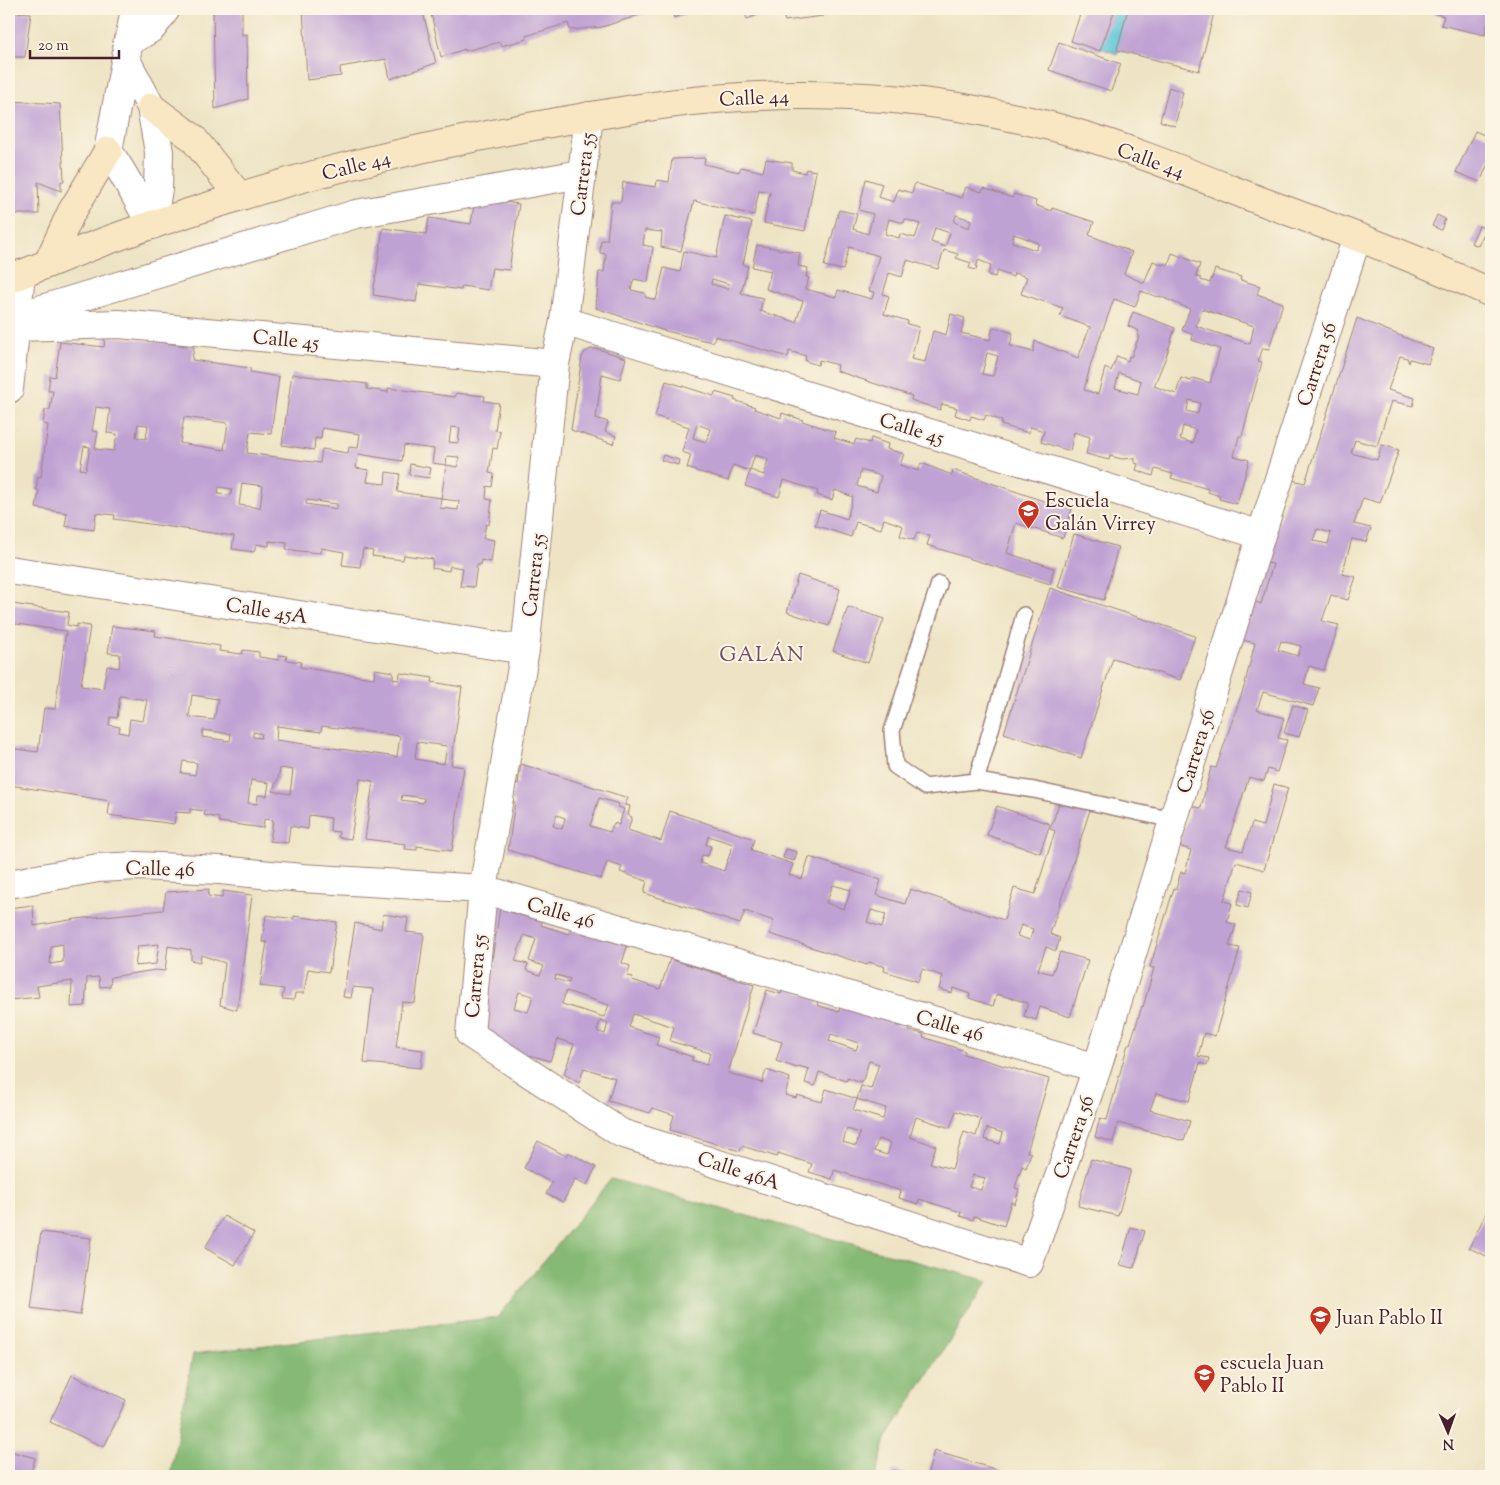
<svg xmlns="http://www.w3.org/2000/svg" width="1500" height="1485" font-family="'Sorts Mill Goudy',serif">
<style>
.forest{fill:#85b974;stroke:#686c50}
.water{fill:#5dc6d9;stroke:#547282}
.building{fill:#bfa2d4;fill-rule:evenodd}
.lines{fill:none;stroke-linecap:round;stroke-linejoin:round}
.service-casing{stroke:#9c8278;stroke-width:18}
.minor-casing{stroke:#9c8278;stroke-width:30}
.secondary-casing{stroke:#9c8278;stroke-width:30}
.service{stroke:#fff;stroke-width:15}
.minor{stroke:#fff;stroke-width:28}
.secondary{stroke:#f9e7c3;stroke-width:28}
.labels{text-anchor:middle;stroke-width:4;stroke-linejoin:round;paint-order:stroke}
.street-label{font-size:20px;fill:#4a1f2b;stroke:#fcf5e5}
.poi-label{font-size:20px;fill:#4a1f2b;stroke:#fcf5e5;text-anchor:start}
.neighbourhood-label{font-size:21px;letter-spacing:1px;fill:#734d66;stroke:#fcf5e5}
</style>
<rect width="100%" height="100%" fill="#fcf5e5"/>
<filter id="ink" filterUnits="userSpaceOnUse"><feTurbulence type="fractalNoise" baseFrequency=".02" numOctaves="2"/><feDisplacementMap in="SourceGraphic" scale="10" xChannelSelector="R" yChannelSelector="G"/><feConvolveMatrix kernelMatrix="1 2 1 2 8 2 1 2 1" color-interpolation-filters="sRGB"/></filter>
<filter id="wash" filterUnits="userSpaceOnUse"><feTurbulence type="fractalNoise" baseFrequency=".0096" numOctaves="4" result="noise"/><feDisplacementMap in="SourceGraphic" scale="20" xChannelSelector="R" yChannelSelector="G"/><feGaussianBlur stdDeviation="1.12" result="paint"/><feColorMatrix in="noise" values="0 0 0 0 0 0 0 0 0 0 0 0 0 0 0 0 0 1.4 0 .05"/><feComposite in="paint" operator="in"/></filter>
<g filter="url(#wash)">
<rect width="100%" height="100%" fill="#eee4c5"/>
<path class="forest" d="M611,1179L988,1281L886,1439L876,1476H170L193,1354L498,1317Z"/>
<path class="water" d="M1093,9H1135L1117,54L1080,40Z"/>
<g id="blocks">
<path class="building" d="M213,9H242V35L247,34L248,99L215,109Z
M303,9H422L436,63L390,79L386,59L340,67L341,76L307,80Z
M430,9H658L602,27L570,30L568,23L526,36L527,39L501,46L500,42L465,51V49L441,57Z
M671,9H689L690,12L674,18Z
M744,9H775L747,19Z
M781,9H820L823,16L785,21Z
M1082,9H1115L1100,51L1071,41Z
M1128,9H1135L1154,14L1156,9H1215L1199,71L1117,50Z
M1416,9H1491L1485,35L1441,25L1444,16Z
M11,12L31,13L25,57H9V15H11Z
M1059,42L1121,64L1111,91L1049,70Z
M1169,87L1183,92L1175,126L1160,121Z
M9,101L60,104L64,181H61V191L38,182L39,214H9Z
M1475,131L1491,138V157L1480,182L1456,172Z
M705,158L704,164L739,172L741,167L763,172L766,159L792,163V170L805,173L806,169L816,171L805,231L764,223L770,192L759,190L754,215L694,201L681,251L661,247L662,232L645,230L643,245L653,247L648,282L634,279L631,290L645,293V297L656,300L664,268L680,272L684,251L716,258L725,216L752,222L743,265L748,266L741,293L763,298L760,311L796,322L803,301L766,289L771,271L752,267L757,245L800,253L798,266L808,268L806,277L809,278L805,289L836,297L838,290L872,299L874,292L869,291L879,256L849,247L843,270L824,266L839,210L857,214L853,229L868,234L873,214L859,210L866,179L882,184L878,197L894,202L898,189L912,193L915,183L962,198L966,187L982,192L984,188L1012,198L1014,194L1036,201L1035,205L1051,211L1052,208L1094,222L1089,235L1132,252L1124,274L1144,283L1153,261L1163,265L1164,263L1168,265L1172,253L1200,264L1196,276L1201,278V280L1210,283L1215,269L1241,277L1240,280L1260,286L1257,294L1283,303L1269,349L1263,348L1258,361L1262,362L1242,436H1239L1234,456L1249,460L1237,504L1219,499L1220,496L1208,492V489L1171,478L1173,474L1155,469L1153,476L1136,470L1138,464L1135,463V458L1122,459L1110,456L1109,460L1086,454L1090,437L1074,432L1070,451L1041,442L1044,431L1030,427L1029,433L1001,425L1002,421L986,415L984,420L971,416L970,420L955,415L957,408L942,404L940,410L911,400L912,396L837,371L838,365L819,360L818,365L805,361L806,356L789,351L788,357L715,336L713,342L703,340L662,330L596,308L599,272H604L606,255V254L600,253L601,240H607L611,202H621L623,182L656,187L657,180L669,182L672,159ZM956,215L971,220L969,228L954,222ZM889,219L904,223L905,219L920,224L915,238L900,234L899,238L885,234ZM935,228L950,233L945,247L931,242ZM1014,234L1039,243L1036,250L1012,242ZM944,250L958,254L956,258L971,263L969,268L976,270L978,260L991,265L988,275L995,277L997,271L1013,277L1014,273L1027,277L1021,294L1063,308L1060,316L1090,327L1078,358L1035,341L1033,352L1010,346L1013,333L993,327L990,340L961,333L965,318L951,314L946,335L933,331L925,362L911,359L919,327L907,324L908,321L884,314L889,296L883,294L889,273L902,277L907,260L938,269ZM712,279L729,284L728,289L711,284ZM1141,291L1158,297L1159,296L1190,309L1182,330L1193,335L1192,340L1220,349L1210,383L1193,378L1191,381L1181,378L1176,394L1154,386L1166,357L1175,328L1133,312L1128,326L1139,331L1137,335L1139,336L1131,357L1129,356L1128,361L1117,356L1111,371L1105,368L1098,394L1084,390L1091,363L1114,299L1135,307ZM1202,309L1254,326L1250,344L1196,326ZM987,353L998,356L993,376L982,374ZM1119,373L1141,381L1138,394L1115,388ZM1189,400L1200,403L1198,414L1187,411ZM1183,426L1196,430L1193,443L1180,439Z
M475,198L519,204L509,270L492,268L488,290L462,286L461,290L419,284L416,302L373,295L383,228L426,234L429,218L471,224Z
M1437,215L1445,219L1441,230L1432,226Z
M1479,226L1486,229L1478,246L1471,243Z
M1357,318L1433,349L1428,364L1410,359L1409,363L1407,358L1400,356L1388,390L1415,398L1413,406L1391,401L1377,446L1355,440L1351,453L1377,460L1382,445L1399,450L1380,503L1363,498L1354,524L1371,528L1366,542L1352,539L1342,574L1356,577L1348,600L1331,595L1322,621L1339,625L1324,670L1309,666L1304,684L1319,688L1313,706L1263,692L1257,710L1284,718L1278,738L1287,740L1277,772L1268,769L1264,781L1249,777L1226,847L1243,851L1252,823L1263,826L1274,784L1288,788L1264,870L1236,862L1224,901L1232,903L1227,922L1236,925L1229,946L1240,948L1215,1036L1204,1033L1198,1056L1209,1058L1207,1065L1200,1063L1189,1101L1156,1093L1150,1110L1190,1121L1184,1141L1118,1123L1113,1142L1095,1137L1100,1118L1107,1120L1128,1044H1130L1142,1006L1143,1007L1154,968L1150,967L1174,888L1176,889L1181,872L1185,873L1191,850L1179,846L1191,806L1201,808L1211,767L1216,768L1244,687L1255,643L1242,640L1254,601L1261,604L1273,564L1266,563L1292,480L1305,483ZM1317,529L1331,533L1328,544L1313,541ZM1281,641L1301,646L1298,656L1278,650Z
M105,335L194,347L192,360L250,368V372L279,377L271,434L250,432L247,453L320,463L322,449L348,453L349,447L358,448L360,434L322,428L321,439L315,438L314,450L282,445L292,374L367,384V389L388,392V388L455,397L456,393L485,396L484,401L499,403L495,430L500,431L497,449L493,448L489,473L494,474L492,487L487,486L486,499L492,500L489,525L486,524L483,538L494,540L491,562L481,560L480,565H477L474,587L460,586L463,568L450,566L449,571L432,568L433,559L404,555L403,560L372,556L373,551L363,549L360,567L342,565L344,552L321,548L320,553L299,551L286,549L287,543L269,541V546L256,544L254,552L232,549L234,536L114,519L115,515L96,513L94,530L65,526L67,513L36,508L39,490H36L38,476L41,477L48,425L43,424L45,410H50L53,391H48L50,376L55,377L60,342L104,347ZM96,407L110,409L107,433L117,434L114,451L95,449L98,432L92,431ZM184,417L228,423L224,450L180,443ZM138,424L148,425L146,439L136,437ZM451,427L460,428L458,443L449,442ZM404,445L434,449L432,463L446,465L447,456L459,457L458,467L446,465L441,499L459,501L458,510L440,508L441,498L397,492L400,474L386,472L385,484L367,482L369,470L356,468L358,454L402,461ZM84,446L90,447L86,470L80,469ZM242,483L263,486L260,508L239,505ZM219,487L232,489L231,495L218,494ZM306,500L337,504V509L306,504Z
M591,349H598L626,358L620,379L602,374L596,418L608,422L605,432L616,436L613,444L571,430L582,357L585,352Z
M666,381L714,396L715,392L735,398L734,400L755,407L754,409L781,418L782,413L803,420L802,421L836,432L834,438L854,444L856,439L870,443L871,438L888,444L887,449L904,454L900,465L918,471L921,463L952,475L953,470L1061,507L1062,505L1072,509L1063,538L1016,523L1007,553L1054,568L1050,584L927,545L930,536L917,532L914,540L900,536L903,526L884,519L881,529L856,522L851,537L815,525L820,510L847,519L853,497L835,490L832,500L817,495L818,491L784,480L779,497L745,486L750,471L733,465L728,481L687,468L691,455L682,452L689,427L655,416ZM697,424L710,429L706,442L693,438ZM755,455L768,459L764,475L750,470ZM861,470L881,476L877,492L857,486Z
M663,455L679,460L678,465L661,460Z
M410,464L431,468L429,478L409,475Z
M1074,534L1118,547L1104,600L1058,587Z
M798,575L840,589L829,626L787,612Z
M1050,588L1195,636L1180,680L1113,658L1081,758L1004,733Z
M12,604L69,612L67,625L77,627V624L90,626L81,686L103,689L107,666L119,668L120,654L108,653L112,626L156,631L155,636L220,646L219,651L242,654L243,650L259,652V657L279,660V655L287,656L286,660L301,662L300,667L330,672L374,678L375,669L393,672V679L399,680L400,673L433,678L432,682L462,687L451,765L464,767L452,851L417,846V850L405,849L406,844L365,839L373,781L360,779L351,839L338,837L339,832L330,831L331,818L309,815L308,829L290,826L288,843L270,841L273,820L264,819L263,828L219,822V818L204,815L205,811L190,809V813L176,812L174,824L108,815L110,801L9,785V748L38,752L44,708L55,709L66,631L9,623ZM192,695L218,699L214,720L189,717ZM120,696L147,700L143,721L130,719L128,734L119,732L120,727L109,725L110,717L117,718ZM277,726L321,732L322,726L400,736L397,757L276,740ZM203,730L231,734L230,741L202,737ZM253,732L262,734L261,738L253,737ZM417,742L447,746L444,764L415,759ZM183,761L197,763L195,775L181,773ZM280,768L293,770L290,794L272,791L278,779ZM251,780L269,783L267,796L258,795L257,804L248,803ZM402,795L424,798L423,803L401,800Z
M848,607L884,619L868,663L833,651Z
M1293,705L1308,710L1299,737L1284,733Z
M521,764L628,798L625,805L630,806L628,815L632,817L628,830L661,841L670,811L754,839L751,850L793,864L789,875L802,879L809,857L881,880L876,895L905,904L910,889L1004,920L1014,888L1035,894L1055,831L1050,829L1060,801L1090,810L1050,934L1060,938L1056,951L1046,947L1038,970L1052,974L1060,952L1088,960L1070,1017L1040,1007L1036,1020L1024,1016L1028,1003L997,994L993,1006L969,998L970,994L953,988L952,993L939,989L943,976L922,969L918,982L916,981L884,971L885,967L869,962L867,965L770,934L774,921L745,911L740,924L644,893L647,881L620,872L622,867L607,862L601,879L508,850L515,802L512,801L515,783L518,784ZM599,798L619,804L618,807L624,809L619,825L614,823L610,832L590,826ZM557,815L565,818L562,829L553,826ZM708,836L733,844L724,871L700,863L702,855L708,856L711,846L706,845ZM833,885L851,890L844,909L826,903ZM871,910L886,914L882,927L867,922ZM1021,925L1033,929L1030,940L1017,936Z
M997,806L1050,824L1040,853L987,835Z
M786,849L797,852L794,861L783,858Z
M209,889L208,896L222,898L223,891L252,895L237,1010L220,1005L225,963L201,955L200,962L191,960V950L168,946L165,971L155,970L111,977L110,986L100,987L99,977L87,978L85,1006L71,1007L72,981L37,986L39,997L9,1000V908L33,905L34,926L76,919L163,910L166,892ZM63,944V962L50,964L51,946ZM159,944L156,964L135,966L138,946Z
M1242,889L1252,892L1248,908L1237,905Z
M501,902L544,917L541,925L569,934L571,930L585,934L588,924L630,937L622,963L630,966L627,976L633,977L632,980L660,989L670,959L754,985L728,1073L762,1083L766,1070L790,1078L785,1095L796,1098L797,1095L822,1102L826,1089L857,1099L861,1086L871,1089L879,1064L869,1061L862,1083L847,1078V1081L819,1072L815,1086L805,1083L809,1069L798,1066L797,1068L776,1061L782,1042L753,1033L767,990L781,994L784,987L819,999L817,1005L839,1012L840,1005L895,1023L898,1026H906L910,1031L924,1034L923,1037L965,1051L964,1054L1049,1079L1027,1152L1031,1153L1026,1168L1022,1166L1015,1188L1019,1189L1015,1204L1011,1202L1004,1226L974,1216L973,1220L960,1216L961,1212L919,1199L918,1204L899,1198L901,1191L834,1170L832,1179L809,1172L812,1164L778,1153L777,1157L742,1146L740,1151L670,1130L674,1115L653,1108L650,1113L608,1101L615,1078L584,1068L579,1083L564,1074L574,1044L558,1039L550,1061L515,1051L483,1029V1016ZM524,935L536,939L529,961L544,966L540,975L526,970L528,964L515,961ZM556,975L570,979L569,983L555,979ZM566,991L609,1005L604,1017L562,1004ZM519,992L533,996L528,1012L514,1008ZM633,1014L674,1027L670,1041L710,1053L707,1065L691,1060L693,1057L656,1045L659,1037L629,1027ZM600,1021L608,1023L605,1034L597,1031ZM831,1034L859,1043L856,1050L829,1041ZM857,1099L886,1108L883,1119L853,1110ZM956,1111L981,1119L976,1136L964,1132L952,1169L930,1163L936,1146L910,1137L916,1117L950,1128ZM987,1128L1003,1133L1000,1144L984,1139ZM847,1129L860,1133L856,1146L843,1142ZM878,1139L891,1143L887,1155L874,1151ZM973,1175L985,1178L981,1190L969,1187Z
M383,914L408,918L406,932L424,934L415,1003L402,1002L396,1047L423,1050L421,1068L364,1063L373,989L353,987L351,998L343,997L355,923L381,929Z
M266,915L294,919V916L337,922L329,972L308,969L304,993H295L294,1000L282,999L284,989L260,986L267,942H262Z
M538,1141L566,1156L568,1152L596,1167L587,1185L575,1179L563,1202L546,1194L552,1183L524,1168Z
M1091,1159L1131,1170L1118,1216L1078,1206Z
M1491,1203V1258L1469,1248Z
M224,1216L254,1233L235,1265L205,1248Z
M1131,1227L1145,1231L1134,1268L1120,1265Z
M41,1232L91,1238L80,1315L31,1308Z
M72,1375L126,1400L104,1447L50,1422Z
M9,1451L35,1458L30,1476H9Z
M934,1451L1018,1476H927Z
M893,1470L911,1476H891Z"/>
</g>
</g>
<g filter="url(#ink)">
<use href="#blocks" fill-opacity="0" stroke="#9c8278" stroke-width="1"/>
<g class="lines">
<defs>
<path id="service" d="M939,584L892,731L895,766L925,787L976,781L1034,790L1173,820
M976,781L1024,615"/>
<path id="minor" d="M135,9L108,151C125,174 137,200 152,225
M127,43L152,28L166,9
M126,60L151,107L159,152L158,189L152,225
M589,116L564,321L555,364L525,650L483,889L470,1034L621,1133L1029,1263L1097,1068L1261,535L1357,237
M9,319L356,214L581,174
M564,321L1261,535
M16,327L119,324L555,364
M9,389L21,274
M9,570L525,650
M9,884L98,868L138,866L220,870L302,878L483,889L1097,1068"/>
<path id="secondary" d="M151,107L193,138L239,196
M48,263L71,213L108,151
M9,279C40,267 71,254 103,242C146,226 190,212 235,198C338,165 444,142 551,123C609,113 668,102 727,98C804,92 883,95 959,107C997,114 1035,121 1072,132C1137,151 1199,177 1261,201C1339,230 1417,258 1491,293"/>
</defs>
<use href="#service" class="service-casing"/>
<use href="#minor" class="minor-casing"/>
<use href="#secondary" class="secondary-casing"/>
<use href="#service" class="service"/>
<use href="#minor" class="minor"/>
<use href="#secondary" class="secondary"/>
</g>
</g>
<defs>
<symbol id="school-pin" viewBox="-11 -11 22 30"><path d="M0 17L-7.5 6A9.5 9.5 0 1 1 7.5 6Z" fill="#c8321e" stroke="#fcf5e5"/><path d="M0-5L7-2L0 1L-7-2ZM-4 1L0 2.5L4 1V4Q0 6-4 4Z" fill="#fff"/></symbol>
<symbol id="university-pin" viewBox="-11 -11 22 30"><path d="M0 17L-7.5 6A9.5 9.5 0 1 1 7.5 6Z" fill="#c8321e" stroke="#fcf5e5"/><path d="M0-5L7-2L0 1L-7-2ZM-4 1L0 2.5L4 1V4Q0 6-4 4Z" fill="#fff"/></symbol>
</defs>
<g fill-rule="evenodd">
<use href="#school-pin" x="1016" y="498" width="25" height="34"/>
<use href="#university-pin" x="1308" y="1304" width="25" height="34"/>
<use href="#university-pin" x="1192" y="1362" width="25" height="34"/>
</g>
<g class="labels">
<g class="street-label">
<text transform="translate(754 97) rotate(-3)" y="7">Calle 44</text>
<text transform="translate(1151 160) rotate(20)" y="7">Calle 44</text>
<text transform="translate(356 165) rotate(-14)" y="7">Calle 44</text>
<text transform="translate(582 174) rotate(-83)" y="7">Carrera 55</text>
<text transform="translate(286 339) rotate(5)" y="7">Calle 45</text>
<text transform="translate(1316 364) rotate(-72)" y="7">Carrera 56</text>
<text transform="translate(912 428) rotate(17)" y="7">Calle 45</text>
<text transform="translate(533 575) rotate(-84)" y="7">Carrera 55</text>
<text transform="translate(267 610) rotate(9)" y="7">Calle 45A</text>
<text transform="translate(1195 751) rotate(-73)" y="7">Carrera 56</text>
<text transform="translate(160 868) rotate(1)" y="7">Calle 46</text>
<text transform="translate(561 912) rotate(16)" y="7">Calle 46</text>
<text transform="translate(475 976) rotate(-85)" y="7">Carrera 55</text>
<text transform="translate(950 1025) rotate(16)" y="7">Calle 46</text>
<text transform="translate(1073 1137) rotate(-71)" y="7">Carrera 56</text>
<text transform="translate(739 1170) rotate(18)" y="7">Calle 46A</text>
</g>
<g class="poi-label">
<text x="1045" y="507">Escuela<tspan x="1045" dy="23">Galán Virrey</tspan></text>
<text x="1336" y="1324">Juan Pablo II</text>
<text x="1220" y="1369">escuela Juan<tspan x="1220" dy="23">Pablo II</tspan></text>
</g>
<g class="neighbourhood-label">
<text x="762" y="661">GALÁN</text>
</g>
</g>
<rect width="1500" height="1485" fill="none" stroke="#fcf5e5" stroke-width="30"/>
<g transform="translate(1448 1432) rotate(178)" stroke="#fcf5e5" stroke-width="4" paint-order="stroke">
<path d="M0-4L9 19L0 12L-9 19Z" fill="#4a1f2b"/>
<text y="-8" font-size="14" font-weight="bold" text-anchor="middle" fill="#4a1f2b">N</text>
</g>
<path d="M30 50v8h89v-8" fill="none" stroke="#4a1f2b" stroke-width="2.5"/>
<text x="38" y="50" font-size="15" fill="#4a1f2b" stroke="#fcf5e5" stroke-width="4" paint-order="stroke">20 m</text>
</svg>
